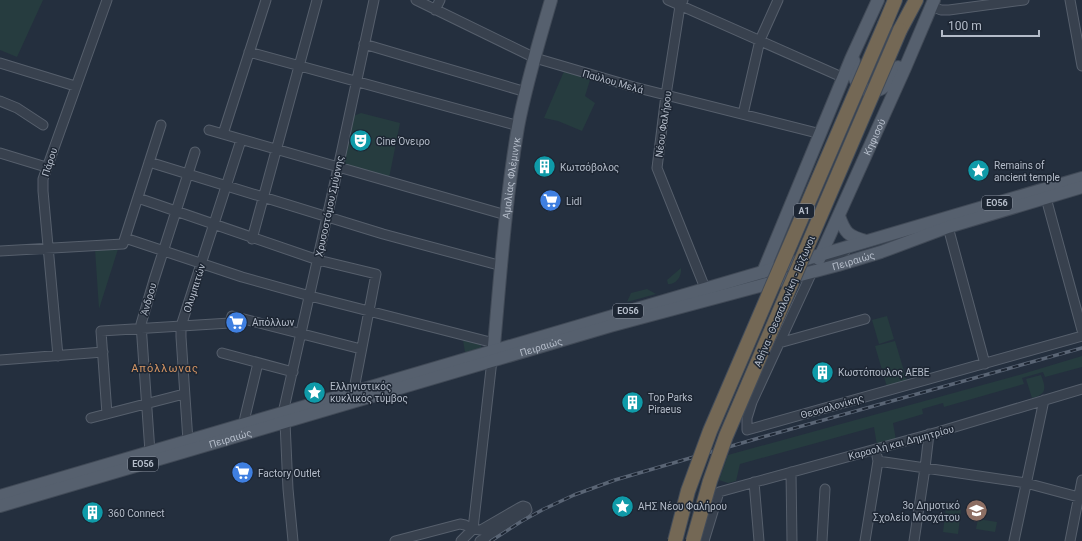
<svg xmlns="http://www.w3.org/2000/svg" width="1082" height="541" font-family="Roboto,sans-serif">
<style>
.green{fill:#263c3f}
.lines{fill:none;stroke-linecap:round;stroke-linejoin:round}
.minor-casing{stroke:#565f6c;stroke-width:11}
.major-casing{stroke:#414a57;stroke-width:14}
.highway-casing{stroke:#434c59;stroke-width:16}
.minor{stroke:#38414e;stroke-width:9}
.major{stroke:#56606e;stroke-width:12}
.highway{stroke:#746855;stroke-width:14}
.rail-casing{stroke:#5a6575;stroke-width:3.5}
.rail{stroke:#1d2633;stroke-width:2;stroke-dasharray:6;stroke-linecap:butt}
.highway-bridge-casing{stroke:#434c59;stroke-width:16;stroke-linecap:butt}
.highway-bridge{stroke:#746855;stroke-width:14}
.labels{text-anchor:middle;stroke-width:3;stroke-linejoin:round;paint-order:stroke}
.shield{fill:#1d2633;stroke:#878f9c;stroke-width:1}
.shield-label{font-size:9px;font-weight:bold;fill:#b4bcc9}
.street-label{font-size:10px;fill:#b4bcc9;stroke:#1d2633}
.poi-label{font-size:10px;fill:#b4bcc9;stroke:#1d2633;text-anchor:start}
.neighbourhood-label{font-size:11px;letter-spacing:1px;fill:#d59563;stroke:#1d2633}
</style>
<rect width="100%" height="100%" fill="#242f3e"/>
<path class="green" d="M0,0H43L17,57L0,50Z
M565,69L591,77L585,96L595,103L582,131L558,121L544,118Z
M361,113L400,123L389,178L341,164L351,117Z
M119,246L99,309L95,249Z
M681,268C682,276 676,285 668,284L667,280Z
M647,289L656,294L627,302L631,293Z
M887,316L894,339L879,344L872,320Z
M463,340L481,345V347L480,349L465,352Z
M895,341L907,381L887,387L875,346Z
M1082,356V367L1045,377L1043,372L1022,378L1024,384L944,407L943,403L922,409L923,414L893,423L896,440L877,445L874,427L740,464L736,481L728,483L719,480L728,455L1019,375Z
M1041,375C1046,388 1047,394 1032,398L1026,379Z
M946,508L961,510L958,534L943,532Z
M978,519L997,522L995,532L976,529Z"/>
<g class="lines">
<defs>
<path id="minor" d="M416,0L535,58L634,87L821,134
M668,0L844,78
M683,0L680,6L666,95L657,168L705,288
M1070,0L1082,66
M931,6L941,10H949L1024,0
M435,10L440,0
M364,44L526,92
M249,52L519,126
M0,63L75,86
M0,101L17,108L43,125
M743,114L760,40L778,0
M209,130L506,215
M223,134L266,0
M0,153L46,167
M149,162L383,234L502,266
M138,198L318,260L376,274L355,384L356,391
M1046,198L1082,330
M948,227L985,364
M125,238L242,277L310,296L494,343
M252,239L317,0
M0,251L123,244L161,125
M845,251L812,272L752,402L747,418V430L1082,336
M779,343L865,319
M222,353L293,372
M58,356L43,191V179L107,0
M0,360L103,352
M283,413L338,168L374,0
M107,414L101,331L230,323L232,316L361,349
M91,418L184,394
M285,422L288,489L293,541
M244,424L245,417L258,363
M188,441L181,337V326L241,140
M150,452L141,324L154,280L195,152
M878,461L1026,483L1082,498
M791,472L792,541
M754,482L759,541
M473,529L492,360
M395,541L460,524L465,525L473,529L481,530L519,508L523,506L526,507L527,510L525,512L480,541
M461,541L473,529
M704,541L719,492L938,432L1082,389
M822,541L825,489
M865,541L878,461L877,456
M914,541L925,468L929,434
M1014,541L1044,400
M1070,541L1082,480"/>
<g id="major">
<path d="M854,61C848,82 868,100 885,86C891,81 895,74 898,67"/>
<path d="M839,216C845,233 848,236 866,241"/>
<path id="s1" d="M819,259L905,68L934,0"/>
<path d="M763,272L851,59L878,0"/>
<path id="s2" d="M493,357C500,280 505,203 518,127C526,84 539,42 551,0"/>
<path d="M0,496L1082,178"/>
<path id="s3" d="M0,506L610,326L838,265L881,252L948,227L1082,187"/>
</g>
<path id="highway" d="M885,24L895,0
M900,30L916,0"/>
</defs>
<use href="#minor" class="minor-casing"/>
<use href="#major" class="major-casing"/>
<use href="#highway" class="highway-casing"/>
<use href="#minor" class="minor"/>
<use href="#major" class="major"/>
<use href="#highway" class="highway"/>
<defs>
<path id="rail" d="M491,541L522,521L544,509L574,495L615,480L759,438L1082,348"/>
</defs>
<use href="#rail" class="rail-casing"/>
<use href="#rail" class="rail"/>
<defs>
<path id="highway-bridge" d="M675,541L688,491L710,431L885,24
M693,541L710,481L726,436L900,30"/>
</defs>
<use href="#highway-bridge" class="highway-bridge-casing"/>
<use href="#highway-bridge" class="highway-bridge"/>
</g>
<defs>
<symbol id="theatre-disc" viewBox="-11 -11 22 22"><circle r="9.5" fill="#0f9aa8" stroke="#1d2633"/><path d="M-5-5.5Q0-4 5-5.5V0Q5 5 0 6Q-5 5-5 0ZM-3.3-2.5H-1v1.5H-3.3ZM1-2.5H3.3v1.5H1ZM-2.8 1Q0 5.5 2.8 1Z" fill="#fff"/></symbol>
<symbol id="building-disc" viewBox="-11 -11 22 22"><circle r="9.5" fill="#0f9aa8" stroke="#1d2633"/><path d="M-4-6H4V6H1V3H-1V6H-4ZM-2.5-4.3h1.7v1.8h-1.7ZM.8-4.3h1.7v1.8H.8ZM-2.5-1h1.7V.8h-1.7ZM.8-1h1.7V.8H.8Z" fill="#fff"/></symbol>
<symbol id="sight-disc" viewBox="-11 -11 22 22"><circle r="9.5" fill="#0f9aa8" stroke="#1d2633"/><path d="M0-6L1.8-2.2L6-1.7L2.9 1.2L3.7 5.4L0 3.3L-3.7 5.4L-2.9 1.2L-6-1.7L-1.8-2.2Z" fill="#fff"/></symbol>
<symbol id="supermarket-disc" viewBox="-11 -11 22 22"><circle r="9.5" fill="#3f7fe0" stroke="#1d2633"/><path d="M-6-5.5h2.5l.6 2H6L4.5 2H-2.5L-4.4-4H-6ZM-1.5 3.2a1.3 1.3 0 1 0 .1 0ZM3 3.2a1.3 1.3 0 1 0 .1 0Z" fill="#fff"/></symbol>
<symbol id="school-disc" viewBox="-11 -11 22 22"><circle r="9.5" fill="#8d6e63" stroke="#1d2633"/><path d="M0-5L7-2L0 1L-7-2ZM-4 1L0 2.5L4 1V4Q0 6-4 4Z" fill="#fff"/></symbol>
</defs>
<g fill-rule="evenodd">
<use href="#theatre-disc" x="348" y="128" width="25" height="25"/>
<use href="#building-disc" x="532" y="154" width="25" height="25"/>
<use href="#sight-disc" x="966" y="158" width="25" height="25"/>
<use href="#supermarket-disc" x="538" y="188" width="25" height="25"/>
<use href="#supermarket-disc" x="224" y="310" width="25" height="25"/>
<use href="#building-disc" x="810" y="360" width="25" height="25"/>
<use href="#sight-disc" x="302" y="380" width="25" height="25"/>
<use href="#building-disc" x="620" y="390" width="25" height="25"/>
<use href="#supermarket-disc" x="230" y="460" width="25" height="25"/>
<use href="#sight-disc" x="610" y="494" width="25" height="25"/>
<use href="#school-disc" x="964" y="498" width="25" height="25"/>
<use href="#building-disc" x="80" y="500" width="25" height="25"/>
</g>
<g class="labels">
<g class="shield">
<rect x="982" y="196" width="30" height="14" rx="3"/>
<rect x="794" y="204" width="20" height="14" rx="3"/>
<rect x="613" y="304" width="30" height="14" rx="3"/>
<rect x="128" y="457" width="30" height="14" rx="3"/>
</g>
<g class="shield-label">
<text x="997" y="206">ΕΟ56</text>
<text x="804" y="214">Α1</text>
<text x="628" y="314">ΕΟ56</text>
<text x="143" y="467">ΕΟ56</text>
</g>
<g class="street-label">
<text transform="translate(613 81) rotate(16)" y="4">Παύλου Μελά</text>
<text transform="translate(663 124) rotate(-82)" y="4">Νέου Φαλήρου</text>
<text dy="4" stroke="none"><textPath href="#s1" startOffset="134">Κηφισού</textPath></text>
<text transform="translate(49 162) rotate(-72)" y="4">Πάρου</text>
<text dy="4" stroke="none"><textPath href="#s2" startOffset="180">Αμαλίας Φλέμινγκ</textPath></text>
<text transform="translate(329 206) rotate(-78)" y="4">Χρυσοστόμου Σμύρνης</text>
<text dy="4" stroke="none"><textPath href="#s3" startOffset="888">Πειραιώς</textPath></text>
<text transform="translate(194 288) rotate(-72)" y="4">Ολυμπιτών</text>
<text transform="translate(148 299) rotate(-74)" y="4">Άνδρου</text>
<text transform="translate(784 301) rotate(-67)" y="4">Αθήνα - Θεσσαλονίκη - Εύζωνοι</text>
<text dy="4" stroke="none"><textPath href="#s3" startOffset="564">Πειραιώς</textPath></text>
<text transform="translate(832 406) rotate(-16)" y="4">Θεσσαλονίκης</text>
<text dy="4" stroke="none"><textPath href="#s3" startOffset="240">Πειραιώς</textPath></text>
<text transform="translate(901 442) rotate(-15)" y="4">Καραολή και Δημητρίου</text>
</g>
<g class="poi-label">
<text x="376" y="145">Cine Όνειρο</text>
<text x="994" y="169">Remains of<tspan x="994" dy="12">ancient temple</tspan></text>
<text x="560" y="171">Κωτσόβολος</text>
<text x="566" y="205">Lidl</text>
<text x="252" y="326">Απόλλων</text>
<text x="838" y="376">Κωστόπουλος ΑΕΒΕ</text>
<text x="330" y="390">Ελληνιστικός<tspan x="330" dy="12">κυκλικός τύμβος</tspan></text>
<text x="648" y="401">Top Parks<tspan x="648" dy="12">Piraeus</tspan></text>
<text x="258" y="477">Factory Outlet</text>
<text x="960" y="509" text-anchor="end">3ο Δημοτικό<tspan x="960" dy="12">Σχολείο Μοσχάτου</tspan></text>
<text x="638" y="510">ΑΗΣ Νέου Φαλήρου</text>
<text x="108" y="517">360 Connect</text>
</g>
<g class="neighbourhood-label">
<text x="165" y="372">Απόλλωνας</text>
</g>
</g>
<path d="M942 30v6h97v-6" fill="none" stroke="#b4bcc9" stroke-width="2"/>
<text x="948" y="30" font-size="12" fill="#b4bcc9" stroke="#1d2633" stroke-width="3" paint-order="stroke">100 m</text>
</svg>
